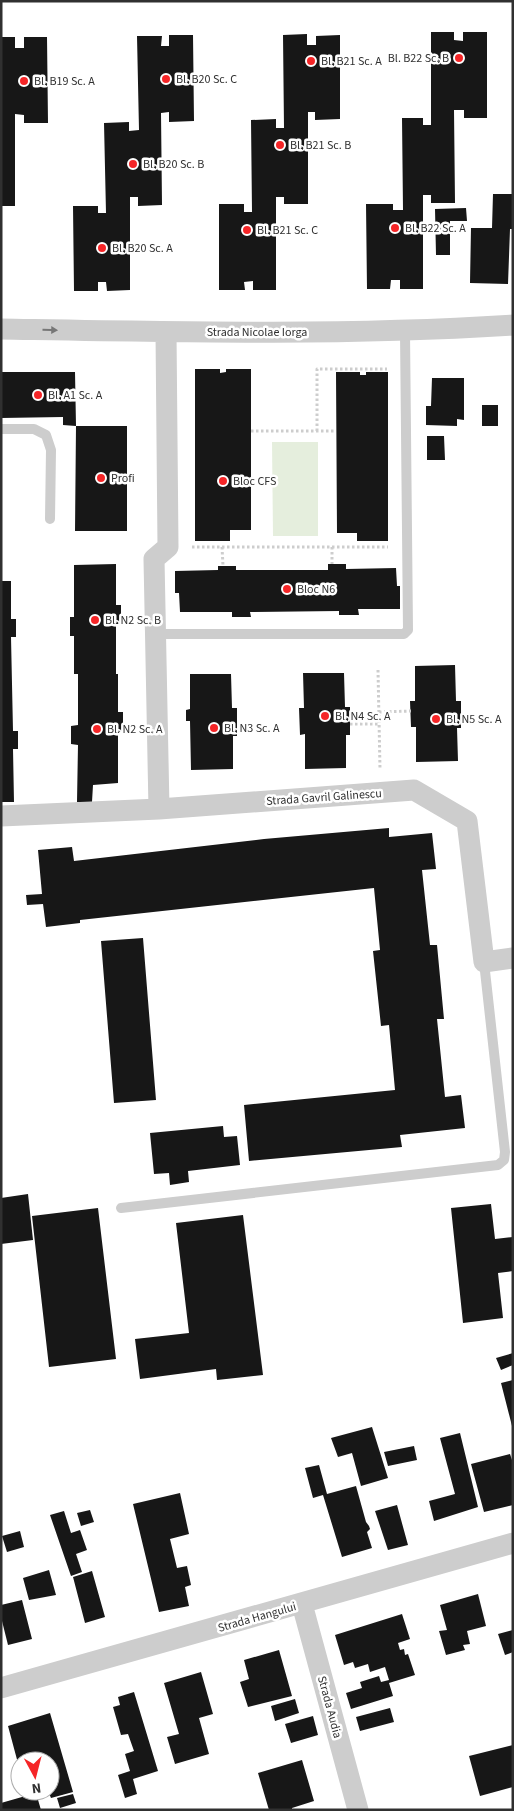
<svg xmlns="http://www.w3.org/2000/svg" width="514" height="1811" font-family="'Source Sans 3',sans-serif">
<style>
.green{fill:#e5eedd}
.building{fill:#171717}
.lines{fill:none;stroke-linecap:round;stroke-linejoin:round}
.path{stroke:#cdcdcd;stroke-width:3;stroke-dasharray:2.5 2.5;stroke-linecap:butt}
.lane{stroke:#cdcdcd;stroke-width:10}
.street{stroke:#cdcdcd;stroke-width:21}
.oneway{fill:#777}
.poi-dot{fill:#f52527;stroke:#fff;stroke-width:2}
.labels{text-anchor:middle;stroke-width:5;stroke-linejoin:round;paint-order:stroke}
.poi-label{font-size:12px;fill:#303030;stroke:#fff;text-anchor:start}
.street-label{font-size:12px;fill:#303030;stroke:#fff}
</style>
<rect width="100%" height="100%" fill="#fff"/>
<path class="green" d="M272,442H318V536H273Z"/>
<path class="building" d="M431,32H454V40L463,41V32H487V118H464V110H454L455,203H431V195H423V289H400V280H391L390,289H367L366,204H393V210H403L402,118H423V125H431Z
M307,34V45H316V36L340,35V119L315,120V112H308V204H284V197H276V290H253V281L244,282L245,290H219V204H244V212H252L251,120L276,119V128H284L283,35Z
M169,35H193L194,121L169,122V112L161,113L162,205L138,206V197H130V290L107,291L106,282H98V291H74L73,206H98V213H106L104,123L129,122V131L139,130L137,36H162L161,46H169Z
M1,37H15V48H24V37H47L48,123H24V115L15,114V206H1Z
M493,194H513V229H510L508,284L470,283L471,228H492Z
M466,208L467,221H450V255H436L435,209Z
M195,369H220V373L226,372V369H251V530H230V541H195Z
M1,372H75L76,426L63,425V417L1,418Z
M336,372H360V375H366V372H388V541H357V533H337Z
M432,378H464V420L457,419V426L426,425V406H431Z
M482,405H498V426H482Z
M76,426H127V531H75Z
M427,436H444L445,460H427Z
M116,564V605H121V624H116V674H118V712H123V731L118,732V783L93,785L92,802H77L78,745L71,744V726L78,725V674H74V636H70V617H74V565Z
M328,564H346V569L396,568L397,586H400V609H358L359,615H339V611L250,612L251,617H232V612H180L179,593H175V571L218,570V566H236V570H328Z
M1,581H11V619H16V637H11L13,731H18V749H13L14,802H1Z
M455,665L456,701H461V728H457L458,761L416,762V727H411L410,701H415V666Z
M303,673H344L345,707H350V735H346V768L305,769V734L300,735L299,708H304Z
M190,674H231L232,708H237V736H233V769L191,770L190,721H186V710L190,709Z
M389,828V837L432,833L436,869L422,870L430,945H437L444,1019H437L445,1097L461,1095L465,1128L400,1135L402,1147L249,1161L244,1105L395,1090L389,1025L381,1026L373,951L380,950L374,888L80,920V923L46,927L43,904L27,905L26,895L42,894L38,850L72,847L74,861L264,839Z
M143,938L156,1100L114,1103L101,941Z
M223,1126L224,1137L237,1136L240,1165L188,1171L189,1182L170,1185L169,1173L154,1174L150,1133Z
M28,1194L33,1240L1,1244V1198Z
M491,1204L495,1239L513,1237V1271L498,1273L503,1318L463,1323L451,1208Z
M98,1208L116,1359L49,1367L32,1216Z
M243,1215L263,1375L217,1380L216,1369L140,1379L135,1339L189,1333L176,1223Z
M513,1353V1365L501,1370L496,1358Z
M513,1380V1425L512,1426L501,1383Z
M372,1427L388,1478L361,1486L352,1453L338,1457L331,1438Z
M460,1433L478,1507L434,1521L429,1501L455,1494L440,1438Z
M414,1446L417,1460L388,1466L384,1452Z
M510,1454L513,1463V1505L484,1512L471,1464Z
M319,1465L327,1494L356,1486L366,1522L369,1526L370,1529L367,1532L372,1548L342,1557L323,1495L313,1498L305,1468Z
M180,1493L189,1534L170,1539L177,1568L187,1566L191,1585L185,1587L189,1606L159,1612L133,1504Z
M397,1505L408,1545L388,1550L375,1511Z
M90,1510L94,1522L81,1526L77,1513Z
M64,1511L71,1533L80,1530L87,1550L76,1554L82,1572L71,1576L50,1515Z
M20,1531L24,1547L7,1552L2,1536Z
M49,1570L56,1595L29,1600L23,1578Z
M92,1571L105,1617L85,1623L73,1577Z
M478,1594L486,1626L467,1631L470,1644L463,1645L465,1650L446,1655L439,1631L447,1630L440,1605Z
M22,1600L32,1639L8,1645L1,1617V1605Z
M402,1614L410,1639L398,1643L400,1650L404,1649L405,1655L408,1654L415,1675L389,1683L393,1696L351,1709L346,1693L362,1688L360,1682L379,1676L381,1682L389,1680L385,1667L370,1672L368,1664L355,1668L353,1662L344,1665L335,1635Z
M513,1630V1652L505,1655L498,1634Z
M279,1650L292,1696L248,1707L240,1682L249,1679L244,1660Z
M201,1672L213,1714L199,1718L209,1754L175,1764L167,1737L179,1734L164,1683Z
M134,1692L158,1771L133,1779L137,1794L125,1798L118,1775L130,1771L125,1754L134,1751L128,1734L121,1735L113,1707L120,1705L118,1697Z
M295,1699L299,1713L275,1721L271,1706Z
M390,1708L394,1722L360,1731L356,1717Z
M50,1713L73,1792L51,1798L48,1791L50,1761H20L19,1767L8,1726Z
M313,1716L318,1735L291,1743L285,1724Z
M513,1745V1787L480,1796L469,1756Z
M302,1760L314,1801L292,1808V1810H269L258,1773Z
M36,1793L41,1810H1V1803Z
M73,1794L76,1803L60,1808L57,1798Z"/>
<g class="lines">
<path class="path" d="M251,431H336
M317,431V369H387
M192,547H388
M222,547L223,566
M332,547V564
M378,670L380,769
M379,712L411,711
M350,724H379"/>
<path class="lane" d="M1,429H34L46,435L51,450L50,519
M156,634H404L408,630L405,332
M121,1208L498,1165L504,1160L505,1152L484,962"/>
<path class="street" d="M1,329C172,332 342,336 513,325
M159,809L154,559L168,547L166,332
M1,816L159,809L414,790L467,821L484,962L513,958
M302,1604L358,1810
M1,1688L513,1543"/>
</g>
<defs><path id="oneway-solid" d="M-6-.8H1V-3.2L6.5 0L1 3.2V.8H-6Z" transform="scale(1.25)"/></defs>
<use class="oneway" href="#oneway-solid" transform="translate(50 330) rotate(1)"/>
<g class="poi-dot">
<circle cx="459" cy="58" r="5"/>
<circle cx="311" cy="61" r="5"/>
<circle cx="166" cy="79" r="5"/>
<circle cx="24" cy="81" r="5"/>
<circle cx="280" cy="145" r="5"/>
<circle cx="133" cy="164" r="5"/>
<circle cx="395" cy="228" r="5"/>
<circle cx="247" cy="230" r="5"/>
<circle cx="102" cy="248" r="5"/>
<circle cx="38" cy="395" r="5"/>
<circle cx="101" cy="478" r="5"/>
<circle cx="223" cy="481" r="5"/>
<circle cx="287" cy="589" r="5"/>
<circle cx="95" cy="620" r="5"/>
<circle cx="325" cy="716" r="5"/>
<circle cx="436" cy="719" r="5"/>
<circle cx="214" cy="728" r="5"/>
<circle cx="97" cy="729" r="5"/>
</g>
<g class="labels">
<g class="poi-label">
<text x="449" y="62" text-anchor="end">Bl. B22 Sc. B</text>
<text x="321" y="65">Bl. B21 Sc. A</text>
<text x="176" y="83">Bl. B20 Sc. C</text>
<text x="34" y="85">Bl. B19 Sc. A</text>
<text x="290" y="149">Bl. B21 Sc. B</text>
<text x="143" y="168">Bl. B20 Sc. B</text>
<text x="405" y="232">Bl. B22 Sc. A</text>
<text x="257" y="234">Bl. B21 Sc. C</text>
<text x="112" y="252">Bl. B20 Sc. A</text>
<text x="48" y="399">Bl. A1 Sc. A</text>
<text x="111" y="482">Profi</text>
<text x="233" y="485">Bloc CFS</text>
<text x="297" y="593">Bloc N6</text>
<text x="105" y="624">Bl. N2 Sc. B</text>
<text x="335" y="720">Bl. N4 Sc. A</text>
<text x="446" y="723">Bl. N5 Sc. A</text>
<text x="224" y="732">Bl. N3 Sc. A</text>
<text x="107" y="733">Bl. N2 Sc. A</text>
</g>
<g class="street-label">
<text x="257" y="336">Strada Nicolae Iorga</text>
<text transform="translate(324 797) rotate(-4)" y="4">Strada Gavril Galinescu</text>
<text transform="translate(257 1617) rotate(-16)" y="4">Strada Hangului</text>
<text transform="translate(330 1707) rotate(75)" y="4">Strada Audia</text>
</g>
</g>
<rect width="514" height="1811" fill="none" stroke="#303030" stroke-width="5"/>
<g transform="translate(35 1776) rotate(173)"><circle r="24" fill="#ffffff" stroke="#acacac"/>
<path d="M0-4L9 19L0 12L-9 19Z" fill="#f52527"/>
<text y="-8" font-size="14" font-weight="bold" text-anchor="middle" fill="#303030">N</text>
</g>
</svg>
